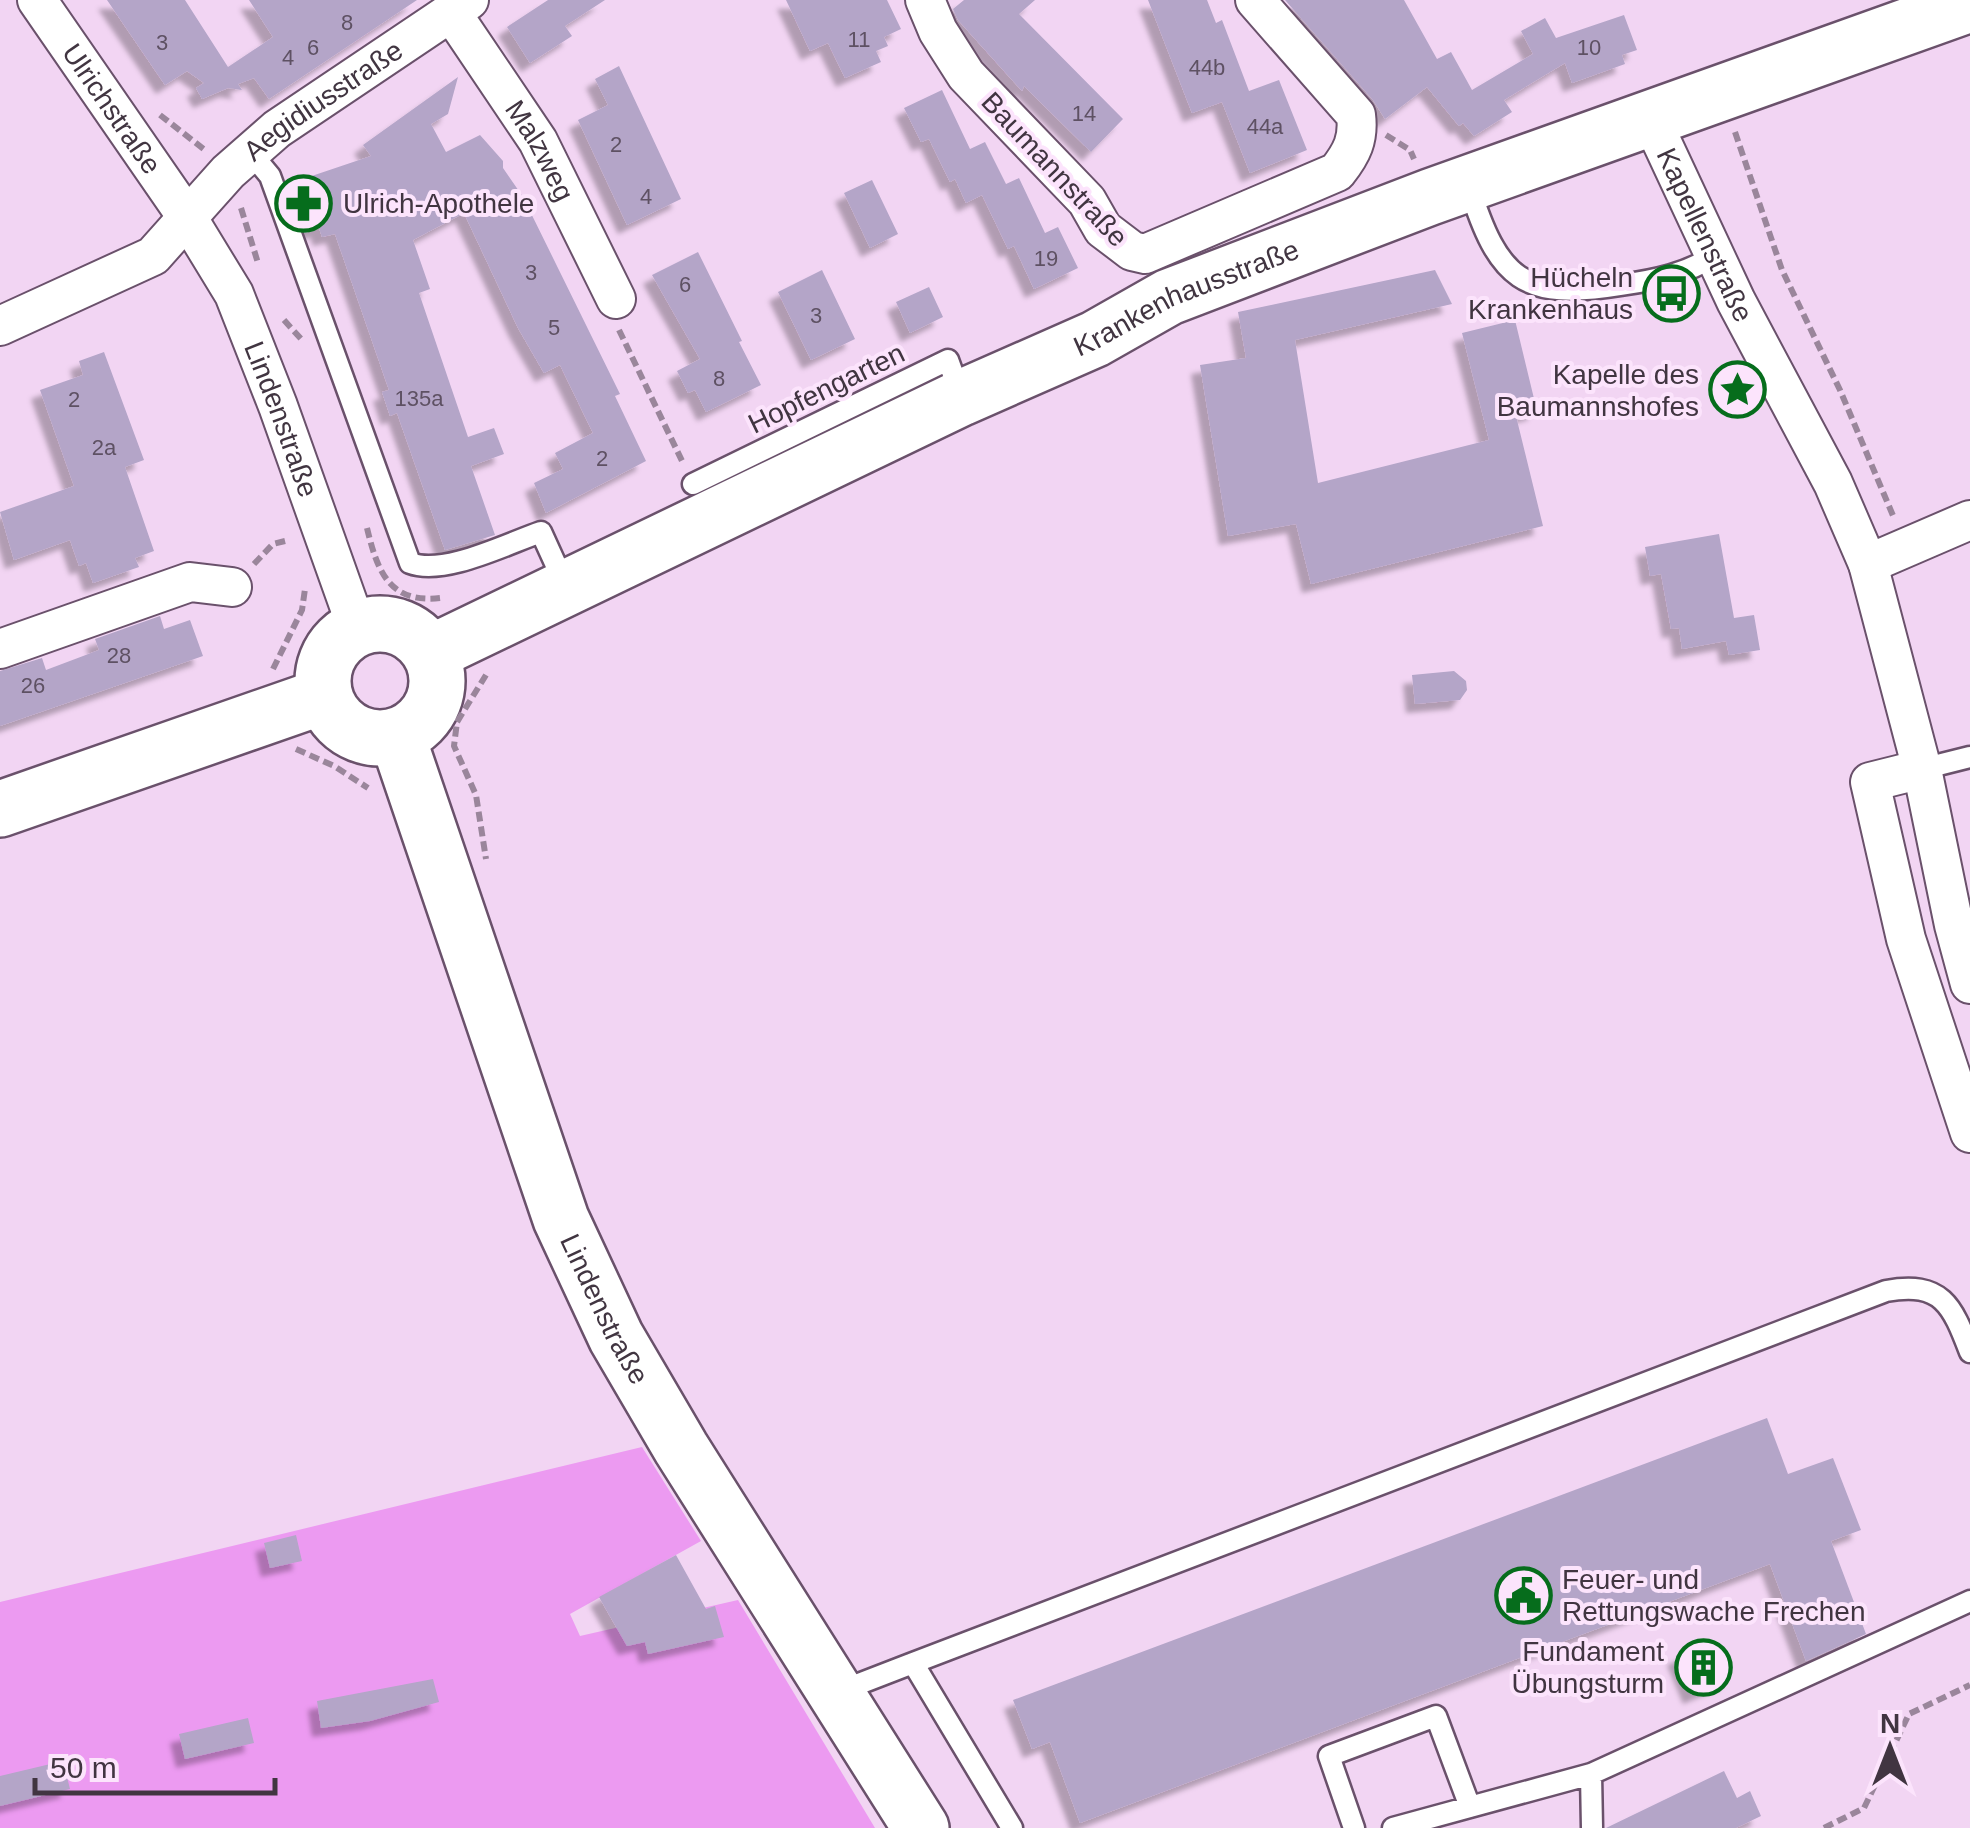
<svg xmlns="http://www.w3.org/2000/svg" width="1970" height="1828" font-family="Helvetica,sans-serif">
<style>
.green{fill:#ec9af1}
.building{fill:#b4a5c8;filter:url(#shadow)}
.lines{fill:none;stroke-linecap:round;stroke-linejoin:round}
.lane-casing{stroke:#6a516b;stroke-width:25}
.street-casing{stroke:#6a516b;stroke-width:42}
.secondary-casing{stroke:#6a516b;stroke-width:60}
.path{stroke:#9a869b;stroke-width:6;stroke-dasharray:10 5;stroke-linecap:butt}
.lane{stroke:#fff;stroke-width:20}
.street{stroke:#fff;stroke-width:38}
.secondary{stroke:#fff;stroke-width:55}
.labels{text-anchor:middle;stroke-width:8;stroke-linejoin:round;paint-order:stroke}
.number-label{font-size:22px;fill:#5e5163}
.street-label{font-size:28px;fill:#413541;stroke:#fce4fc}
.poi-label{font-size:28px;fill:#413541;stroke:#fce4fc;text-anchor:end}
</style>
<defs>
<filter id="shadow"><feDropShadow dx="-9" dy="9" stdDeviation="2.5" flood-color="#0004"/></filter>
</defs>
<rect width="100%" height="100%" fill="#f2d5f3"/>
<path class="green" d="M642,1447L701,1541L570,1614L580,1636L738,1600L875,1828H0V1602Z"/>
<path class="building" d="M107,0H185L228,67L273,37L249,0H417L269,99L254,78L238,84L242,90L228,88L202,99L196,88L204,83L187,71L165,85Z
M548,0H605L565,26L572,36L530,63L507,27Z
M786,0H887L901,29L884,37L888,46L876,51L881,62L845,78L828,43L810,51Z
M964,0H1035L1019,14L1123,119L1091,152L1024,86L1022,91L958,20L953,9Z
M1148,0H1207L1216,23L1222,20L1249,91L1279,80L1307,150L1250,173L1222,102L1192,113Z
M1285,0H1404L1437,59L1451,52L1472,90L1533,54L1521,31L1545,18L1556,38L1624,15L1637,50L1622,55L1625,64L1572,83L1565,63L1504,100L1512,112L1474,136L1463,123L1459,126L1427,87L1385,119L1373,100Z
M619,66L681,199L627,225L578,120L608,105L595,79Z
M458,77L448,114L431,124L446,152L480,135L503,161V168L523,197L620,394L615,396L646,461L546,513L534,483L563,469L555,453L593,433L560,365L544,373L518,328L464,213L413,240L430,289L419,293L468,437L494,428L504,454L471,466L495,535L445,550L397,413L390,416L382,392L389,390L335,234L322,237L319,228L305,233L288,184L371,156L363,145Z
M942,90L970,149L985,142L1006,184L1019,178L1045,233L1058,227L1078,268L1034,289L1014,246L1008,249L982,195L966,203L955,179L950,182L929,139L921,142L904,108Z
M872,180L898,234L870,248L844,193Z
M698,252L742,341L739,342L761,385L706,412L695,390L688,393L677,371L700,359L652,275Z
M822,270L855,339L811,360L778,292Z
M1435,270L1452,304L1295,340L1318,483L1489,440L1462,333L1515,320L1537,411L1516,416L1543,526L1311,584L1296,524L1228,536L1200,365L1246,358L1238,312Z
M929,287L943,317L910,333L896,302Z
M104,352L144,460L125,467L154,551L135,558L139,567L93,583L86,563L79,566L70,540L14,560L0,512L74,486L40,390L83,375L79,361Z
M1719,534L1734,618L1754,615L1760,650L1729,655L1726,641L1682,649L1679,628L1671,629L1661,574L1650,576L1645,547Z
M160,616L164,629L190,620L203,656L0,726V671L42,658L46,670L99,650L95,639Z
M1454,671L1466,681L1467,690L1460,700L1415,704L1412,675Z
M1767,1418L1788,1474L1833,1458L1861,1530L1831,1541L1866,1634L1806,1661L1770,1564L1080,1823L1050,1742L1032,1749L1013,1700Z
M296,1535L302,1561L270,1568L264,1543Z
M676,1555L706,1609L715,1606L724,1637L648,1654L645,1642L627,1646L599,1597Z
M1715,1641L1730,1679L1692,1695L1676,1656Z
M433,1679L439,1702L370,1721L321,1728L317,1701Z
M248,1718L254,1743L185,1759L179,1734Z
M63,1761L70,1789L0,1806V1776Z
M1724,1771L1737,1798L1750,1791L1761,1816L1736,1828H1606Z"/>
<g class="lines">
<defs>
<path id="lane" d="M250,152L270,176L410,563C444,576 506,544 541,532L566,587
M1469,186C1498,279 1523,301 1621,285C1656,280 1686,274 1716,255
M693,484L948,360L961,396
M1922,769L1970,757
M838,1692L913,1663
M1591,1774L1592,1828
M1012,1828L913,1663L1886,1291C1942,1281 1952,1305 1970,1352
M1354,1828L1329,1756L1436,1716L1470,1807
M1393,1828L1591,1774L1970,1601"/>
<g id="street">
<path id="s1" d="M37,0L187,217L234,294L278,406L357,628"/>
<path d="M925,0L938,31L966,75L1087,201L1103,229L1132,251L1145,254L1337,172C1352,153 1359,139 1356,115L1255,0"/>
<path id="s2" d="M451,12L538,141L616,299"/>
<path id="s3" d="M1650,117L1736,301L1833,483L1868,564L1922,769L1954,925L1970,984"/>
<path id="s4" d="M0,326L153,256L228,172L277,129L469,0"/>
<path d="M1868,564L1970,520"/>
<path d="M0,649L190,582L232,587"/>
<path d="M1922,769L1870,782L1906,939L1970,1133"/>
</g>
<g id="secondary">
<circle cx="380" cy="681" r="57"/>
<path id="s5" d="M431,653L961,398L1095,339L1169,297L1430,197L1970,4"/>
<path id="s6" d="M397,736L561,1219L616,1337L681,1448L921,1828"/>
<path d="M0,809L324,696"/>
</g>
</defs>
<use href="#lane" class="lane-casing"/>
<use href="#street" class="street-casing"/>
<use href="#secondary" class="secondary-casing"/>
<path class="path" d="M160,115L205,150
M1735,132L1782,270L1840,390L1894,518
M1386,135L1410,150L1414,159
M241,208L258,263
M284,320L302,340
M619,330L683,463
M367,528C377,570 389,604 440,598
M254,564L273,544L289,540
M273,669L302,610L305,589
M486,675L457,722L454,746L476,795L486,859
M296,749L334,766L368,788
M1824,1828L1864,1808L1909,1714L1970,1685"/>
<use href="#lane" class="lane"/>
<use href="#street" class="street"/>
<use href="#secondary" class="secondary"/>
</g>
<defs>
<symbol id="pharmacy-ring" viewBox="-11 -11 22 22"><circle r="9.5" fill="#fce4fc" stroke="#066d1c" stroke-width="1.5"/><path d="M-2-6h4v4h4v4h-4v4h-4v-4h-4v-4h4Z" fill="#066d1c"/></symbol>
<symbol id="bus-ring" viewBox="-11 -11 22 22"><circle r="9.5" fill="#fce4fc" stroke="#066d1c" stroke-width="1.5"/><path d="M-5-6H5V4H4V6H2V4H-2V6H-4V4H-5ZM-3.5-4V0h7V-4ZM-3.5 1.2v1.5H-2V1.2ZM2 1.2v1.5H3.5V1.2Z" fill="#066d1c"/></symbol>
<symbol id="sight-ring" viewBox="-11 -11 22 22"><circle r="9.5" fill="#fce4fc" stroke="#066d1c" stroke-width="1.5"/><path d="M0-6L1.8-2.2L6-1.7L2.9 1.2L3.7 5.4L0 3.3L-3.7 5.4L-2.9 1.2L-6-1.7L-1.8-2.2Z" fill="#066d1c"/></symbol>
<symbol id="civic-ring" viewBox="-11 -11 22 22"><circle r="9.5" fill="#fce4fc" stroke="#066d1c" stroke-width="1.5"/><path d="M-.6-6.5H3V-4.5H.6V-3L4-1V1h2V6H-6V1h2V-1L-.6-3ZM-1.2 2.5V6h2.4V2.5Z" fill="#066d1c"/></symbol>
<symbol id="building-ring" viewBox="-11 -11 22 22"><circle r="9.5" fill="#fce4fc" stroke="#066d1c" stroke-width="1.5"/><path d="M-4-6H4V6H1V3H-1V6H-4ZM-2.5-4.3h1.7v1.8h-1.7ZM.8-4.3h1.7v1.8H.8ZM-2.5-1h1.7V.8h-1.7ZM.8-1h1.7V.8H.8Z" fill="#066d1c"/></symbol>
</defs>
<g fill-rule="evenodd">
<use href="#pharmacy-ring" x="272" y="172" width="63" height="63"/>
<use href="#bus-ring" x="1640" y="262" width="63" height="63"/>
<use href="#sight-ring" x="1706" y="358" width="63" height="63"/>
<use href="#civic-ring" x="1492" y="1564" width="63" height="63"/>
<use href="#building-ring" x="1672" y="1636" width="63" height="63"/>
</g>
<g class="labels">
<g class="number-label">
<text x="347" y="30">8</text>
<text x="859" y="47">11</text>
<text x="162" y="50">3</text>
<text x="313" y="55">6</text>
<text x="1589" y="55">10</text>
<text x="288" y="65">4</text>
<text x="1207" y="75">44b</text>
<text x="1084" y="121">14</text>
<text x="1265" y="134">44a</text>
<text x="616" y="152">2</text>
<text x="646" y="204">4</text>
<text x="1046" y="266">19</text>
<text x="531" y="280">3</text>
<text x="685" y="292">6</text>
<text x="816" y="323">3</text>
<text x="554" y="335">5</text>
<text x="719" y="386">8</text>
<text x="419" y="406">135a</text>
<text x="74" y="407">2</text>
<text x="104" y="455">2a</text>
<text x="602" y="466">2</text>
<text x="119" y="663">28</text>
<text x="33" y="693">26</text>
</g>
<g class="street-label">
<text dy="10" stroke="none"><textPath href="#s4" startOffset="400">Aegidiusstraße</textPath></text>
<text dy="10" stroke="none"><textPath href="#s1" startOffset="132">Ulrichstraße</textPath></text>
<text dy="10" stroke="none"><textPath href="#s2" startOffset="165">Malzweg</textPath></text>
<text transform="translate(1055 169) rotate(47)" y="10">Baumannstraße</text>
<text dy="10" stroke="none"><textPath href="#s3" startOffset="130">Kapellenstraße</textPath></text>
<text dy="10" stroke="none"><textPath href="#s5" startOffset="835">Krankenhausstraße</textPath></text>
<text transform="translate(826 388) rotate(-26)" y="10">Hopfengarten</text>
<text dy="10" stroke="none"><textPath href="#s1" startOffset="488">Lindenstraße</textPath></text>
<text dy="10" stroke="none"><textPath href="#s6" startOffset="610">Lindenstraße</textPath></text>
</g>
<g class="poi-label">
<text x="343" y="213" text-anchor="start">Ulrich-Apothele</text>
<text x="1633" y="287">Hücheln<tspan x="1633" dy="32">Krankenhaus</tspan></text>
<text x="1699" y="384">Kapelle des<tspan x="1699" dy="32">Baumannshofes</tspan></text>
<text x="1562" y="1589" text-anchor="start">Feuer- und<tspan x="1562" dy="32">Rettungswache Frechen</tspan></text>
<text x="1664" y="1661">Fundament<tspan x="1664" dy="32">Übungsturm</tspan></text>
</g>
</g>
<g transform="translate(1890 1748)" stroke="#fce4fc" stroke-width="8" paint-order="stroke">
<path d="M0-8L18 38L0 25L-18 38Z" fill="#413541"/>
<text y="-15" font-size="28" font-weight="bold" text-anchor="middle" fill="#413541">N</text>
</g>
<path d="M35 1778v15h240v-15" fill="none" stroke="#413541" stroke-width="5"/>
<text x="50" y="1778" font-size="30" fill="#413541" stroke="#fce4fc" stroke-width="8" paint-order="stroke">50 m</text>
</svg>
